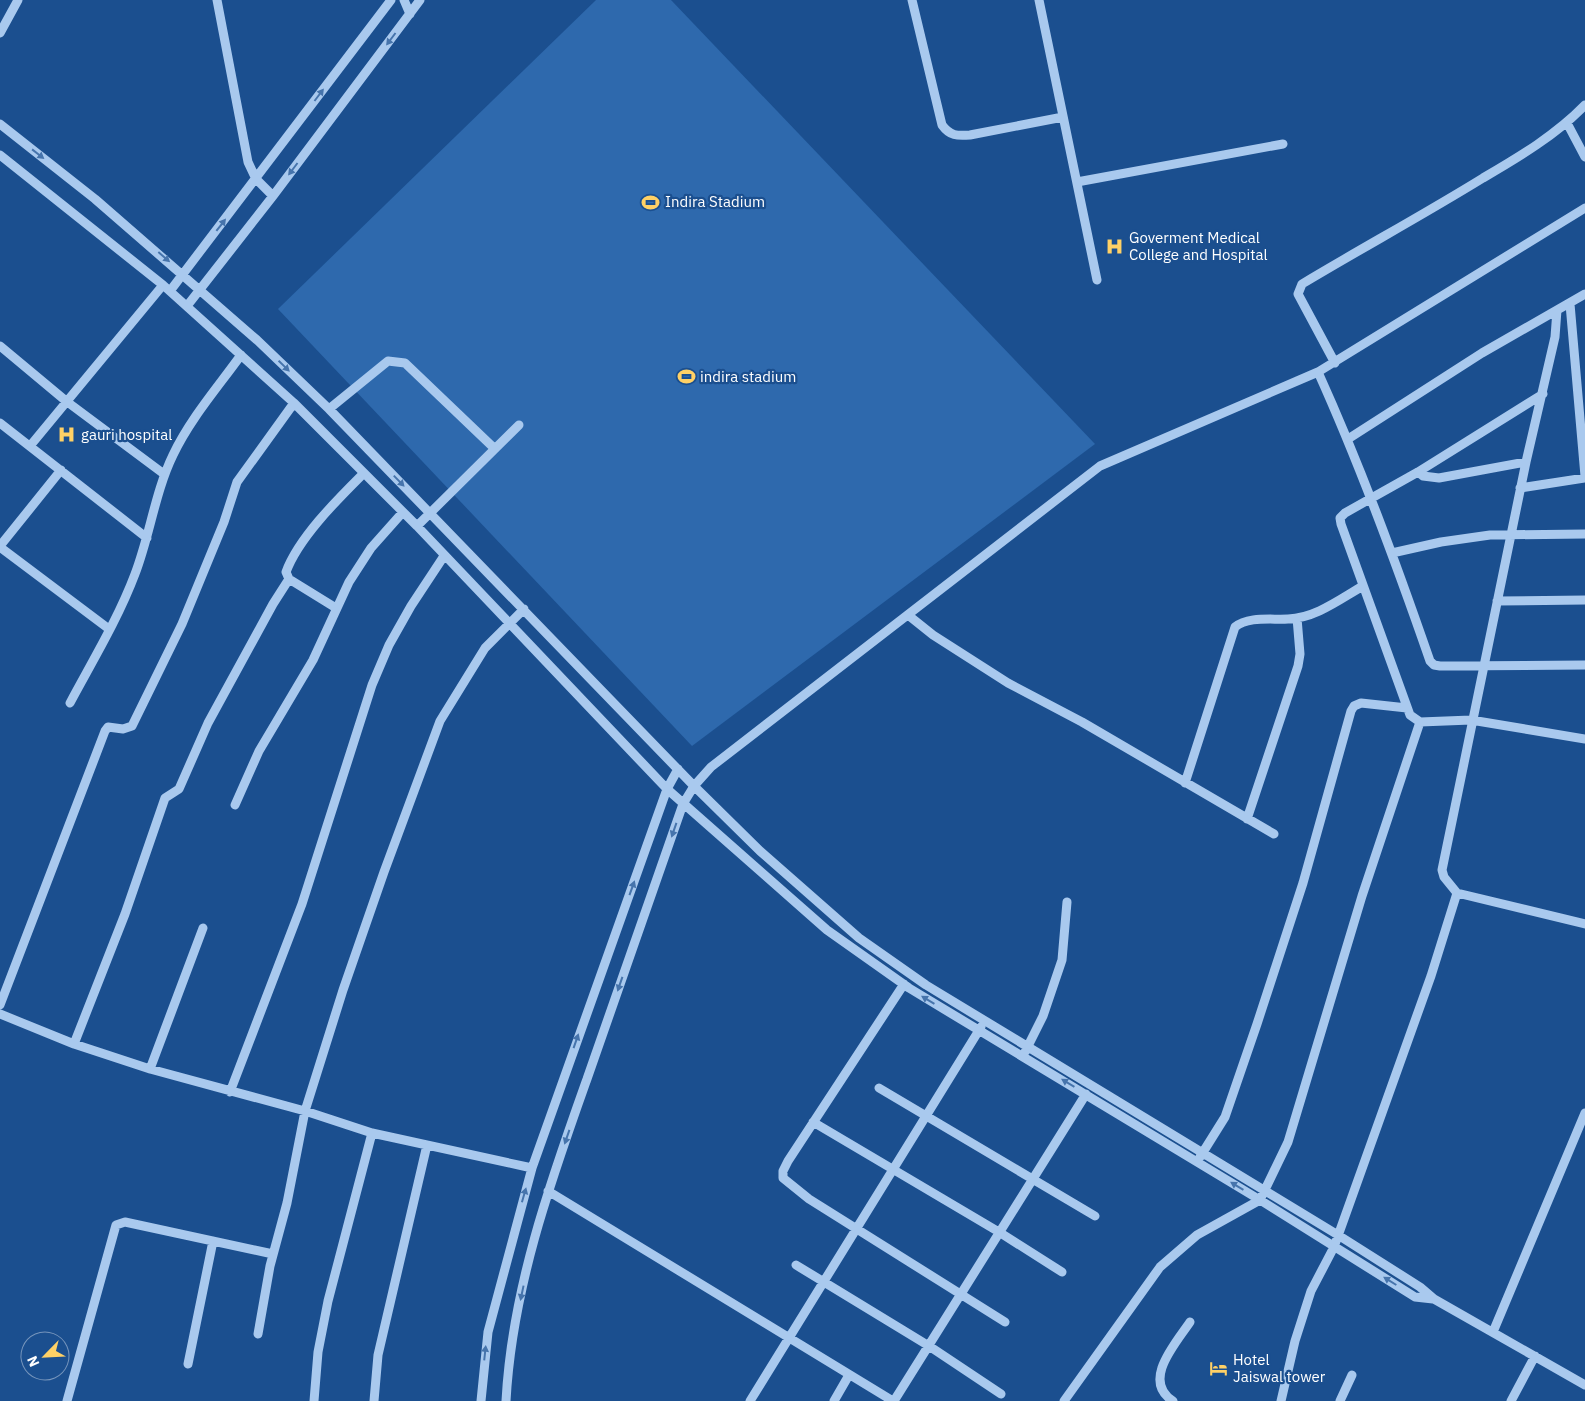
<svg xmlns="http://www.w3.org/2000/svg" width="1585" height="1401" font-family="'IBM Plex Sans',sans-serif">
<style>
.pitch{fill:#2e69ad}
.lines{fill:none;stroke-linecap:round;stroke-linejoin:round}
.minor{stroke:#a9c9ee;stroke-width:9}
.oneway{fill:#4674ac}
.labels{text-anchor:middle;stroke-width:4.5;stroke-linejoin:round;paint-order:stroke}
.poi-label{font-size:15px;fill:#fff;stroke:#1b4f8f;text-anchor:start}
</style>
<rect width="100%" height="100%" fill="#1b4f8f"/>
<path class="pitch" d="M596,0H671L1095,444L692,746L278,309Z"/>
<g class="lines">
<path class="minor" d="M217,0L248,162L256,179L273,196
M404,0L410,14
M912,0L942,125C950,136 957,136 970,135L1063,117
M1039,0L1097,280
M0,33L18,0
M1567,123L1585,157
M0,124L95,199L257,340L329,409L694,786L760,851L859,938L926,985L1338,1235L1420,1287L1434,1299L1585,1385
M0,155L163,285L294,403L417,526L667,789L827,930L909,988L1260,1200L1415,1297L1433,1299
M1077,182L1283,144
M170,291L391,0
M1570,304L1585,476
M187,306L273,196L420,0
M1557,310L1555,337L1526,462L1442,870L1444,877L1457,893L1585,924
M0,346L66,401L164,474
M1335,363L1298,294L1302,284C1362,248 1423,215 1483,178C1519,157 1556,135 1585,105
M1318,372C1361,467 1396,563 1430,661L1434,665L1440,666L1585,665
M1543,394L1418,472L1345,513L1340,518L1341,524L1410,715L1420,722L1471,720L1585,739
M329,409L388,361L405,363L495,449
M0,423L147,538
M1348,439L1482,353L1585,294
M30,446L163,285
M1418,472L1423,476L1439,478L1526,462
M1520,488L1585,478
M417,526L519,425
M0,546L61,470
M0,547L109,629
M1392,553L1441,542L1490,535L1585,534
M1497,601L1585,600
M336,608L289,579L286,572C299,537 338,499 364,473
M908,615L933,635L1008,683L1082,722L1274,834
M70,703C93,660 118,619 135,574C150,535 155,492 173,455C190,419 218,387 241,355
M1185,783L1235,627C1248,616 1272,620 1288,619C1316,618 1340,599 1363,586
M235,805L259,751L313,660L349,582L371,548L403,512
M1247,819L1298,666L1300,654L1297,618
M904,984L788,1161L783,1171V1178L809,1199L1005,1322
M0,1005L105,731L108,727L123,729L132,726L182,624L224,522L237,482L294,403
M0,1014L74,1044L150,1069L305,1111L372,1133L532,1168
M74,1044L125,914L165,798L179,789L208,723L273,604L289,579
M1025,1052L1043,1016L1062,960L1067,902
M150,1069L203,928
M879,1088L1095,1216
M230,1092L302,904L372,685L389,645L411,606L444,556
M813,1122L999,1232L1062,1272
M1200,1157L1225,1117L1257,1024L1303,883L1351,711L1354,706L1361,703L1407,708
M548,1191L893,1401
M796,1265L929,1346L1001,1394
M1493,1332L1585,1113
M258,1334L270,1266L287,1203L305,1111L343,990L384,872L440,721L485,648L524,609
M188,1364L213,1241
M67,1401L116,1225L125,1222L273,1254
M314,1401L318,1352L328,1301L372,1133
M374,1401L378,1355L427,1145
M481,1401L488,1332L532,1168L667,789L678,769
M506,1401C512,1289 550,1183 587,1079C619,987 651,895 683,804L694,786L711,767L1100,466L1318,372L1585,208
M750,1401L981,1027
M834,1401L849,1375
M894,1401L1086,1094
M1064,1401L1160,1267L1197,1235L1260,1200L1288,1142L1362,896L1420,722
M1173,1401C1141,1381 1176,1343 1190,1322
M1281,1401L1295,1341L1311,1291L1334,1247L1431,976L1457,893
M1340,1401L1352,1375
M1511,1401L1535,1356"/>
</g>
<defs><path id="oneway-solid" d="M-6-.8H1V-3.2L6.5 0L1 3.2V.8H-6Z" transform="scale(1.25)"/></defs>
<g class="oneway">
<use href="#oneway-solid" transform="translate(391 39) rotate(127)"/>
<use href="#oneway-solid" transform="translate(319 95) rotate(-53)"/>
<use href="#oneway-solid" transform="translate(38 154) rotate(38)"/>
<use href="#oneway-solid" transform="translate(293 169) rotate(127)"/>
<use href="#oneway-solid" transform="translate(221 225) rotate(-52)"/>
<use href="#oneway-solid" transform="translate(164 257) rotate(41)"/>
<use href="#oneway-solid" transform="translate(284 366) rotate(44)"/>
<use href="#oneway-solid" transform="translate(399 481) rotate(46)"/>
<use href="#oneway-solid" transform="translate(674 830) rotate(109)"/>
<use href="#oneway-solid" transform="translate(632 888) rotate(-70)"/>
<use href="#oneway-solid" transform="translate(620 984) rotate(109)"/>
<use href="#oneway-solid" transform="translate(928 1000) rotate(-149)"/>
<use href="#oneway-solid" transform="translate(576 1041) rotate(-71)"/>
<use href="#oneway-solid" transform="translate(1068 1083) rotate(-149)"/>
<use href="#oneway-solid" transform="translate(567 1137) rotate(109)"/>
<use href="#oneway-solid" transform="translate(1237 1186) rotate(-149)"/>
<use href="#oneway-solid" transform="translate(524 1195) rotate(-74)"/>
<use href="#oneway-solid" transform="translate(1390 1281) rotate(-148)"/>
<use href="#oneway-solid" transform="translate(522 1293) rotate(102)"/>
<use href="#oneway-solid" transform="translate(485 1353) rotate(-84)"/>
</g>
<defs>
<symbol id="stadium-bare" viewBox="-9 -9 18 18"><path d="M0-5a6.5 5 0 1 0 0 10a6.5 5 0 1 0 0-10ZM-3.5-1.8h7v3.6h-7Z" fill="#ffd166" stroke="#1b4f8f" stroke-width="2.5" paint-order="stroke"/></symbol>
<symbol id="hospital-bare" viewBox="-9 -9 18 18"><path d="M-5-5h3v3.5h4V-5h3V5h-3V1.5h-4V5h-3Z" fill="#ffd166" stroke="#1b4f8f" stroke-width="2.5" paint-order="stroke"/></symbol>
<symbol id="hotel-bare" viewBox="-9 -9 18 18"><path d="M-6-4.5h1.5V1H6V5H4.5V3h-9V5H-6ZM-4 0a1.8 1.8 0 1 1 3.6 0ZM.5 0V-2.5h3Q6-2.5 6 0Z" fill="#ffd166" stroke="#1b4f8f" stroke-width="2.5" paint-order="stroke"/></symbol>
</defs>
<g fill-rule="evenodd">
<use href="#stadium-bare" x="638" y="190" width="25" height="25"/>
<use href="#hospital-bare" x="1102" y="234" width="25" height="25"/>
<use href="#stadium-bare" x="674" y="364" width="25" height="25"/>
<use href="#hospital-bare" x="54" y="422" width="25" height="25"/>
<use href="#hotel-bare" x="1206" y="1356" width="25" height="25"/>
</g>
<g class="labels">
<g class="poi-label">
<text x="665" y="207">Indira Stadium</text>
<text x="1129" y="243">Goverment Medical<tspan x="1129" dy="17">College and Hospital</tspan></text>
<text x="700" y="382">indira stadium</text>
<text x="81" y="440">gauri hospital</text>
<text x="1233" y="1365">Hotel<tspan x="1233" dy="17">Jaiswal tower</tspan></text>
</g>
</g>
<g transform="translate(45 1356) rotate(246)"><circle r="24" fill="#1b4f8f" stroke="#7695bc"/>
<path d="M0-4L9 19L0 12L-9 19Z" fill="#ffd166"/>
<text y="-8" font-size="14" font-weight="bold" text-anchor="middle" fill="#ffffff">N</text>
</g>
</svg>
